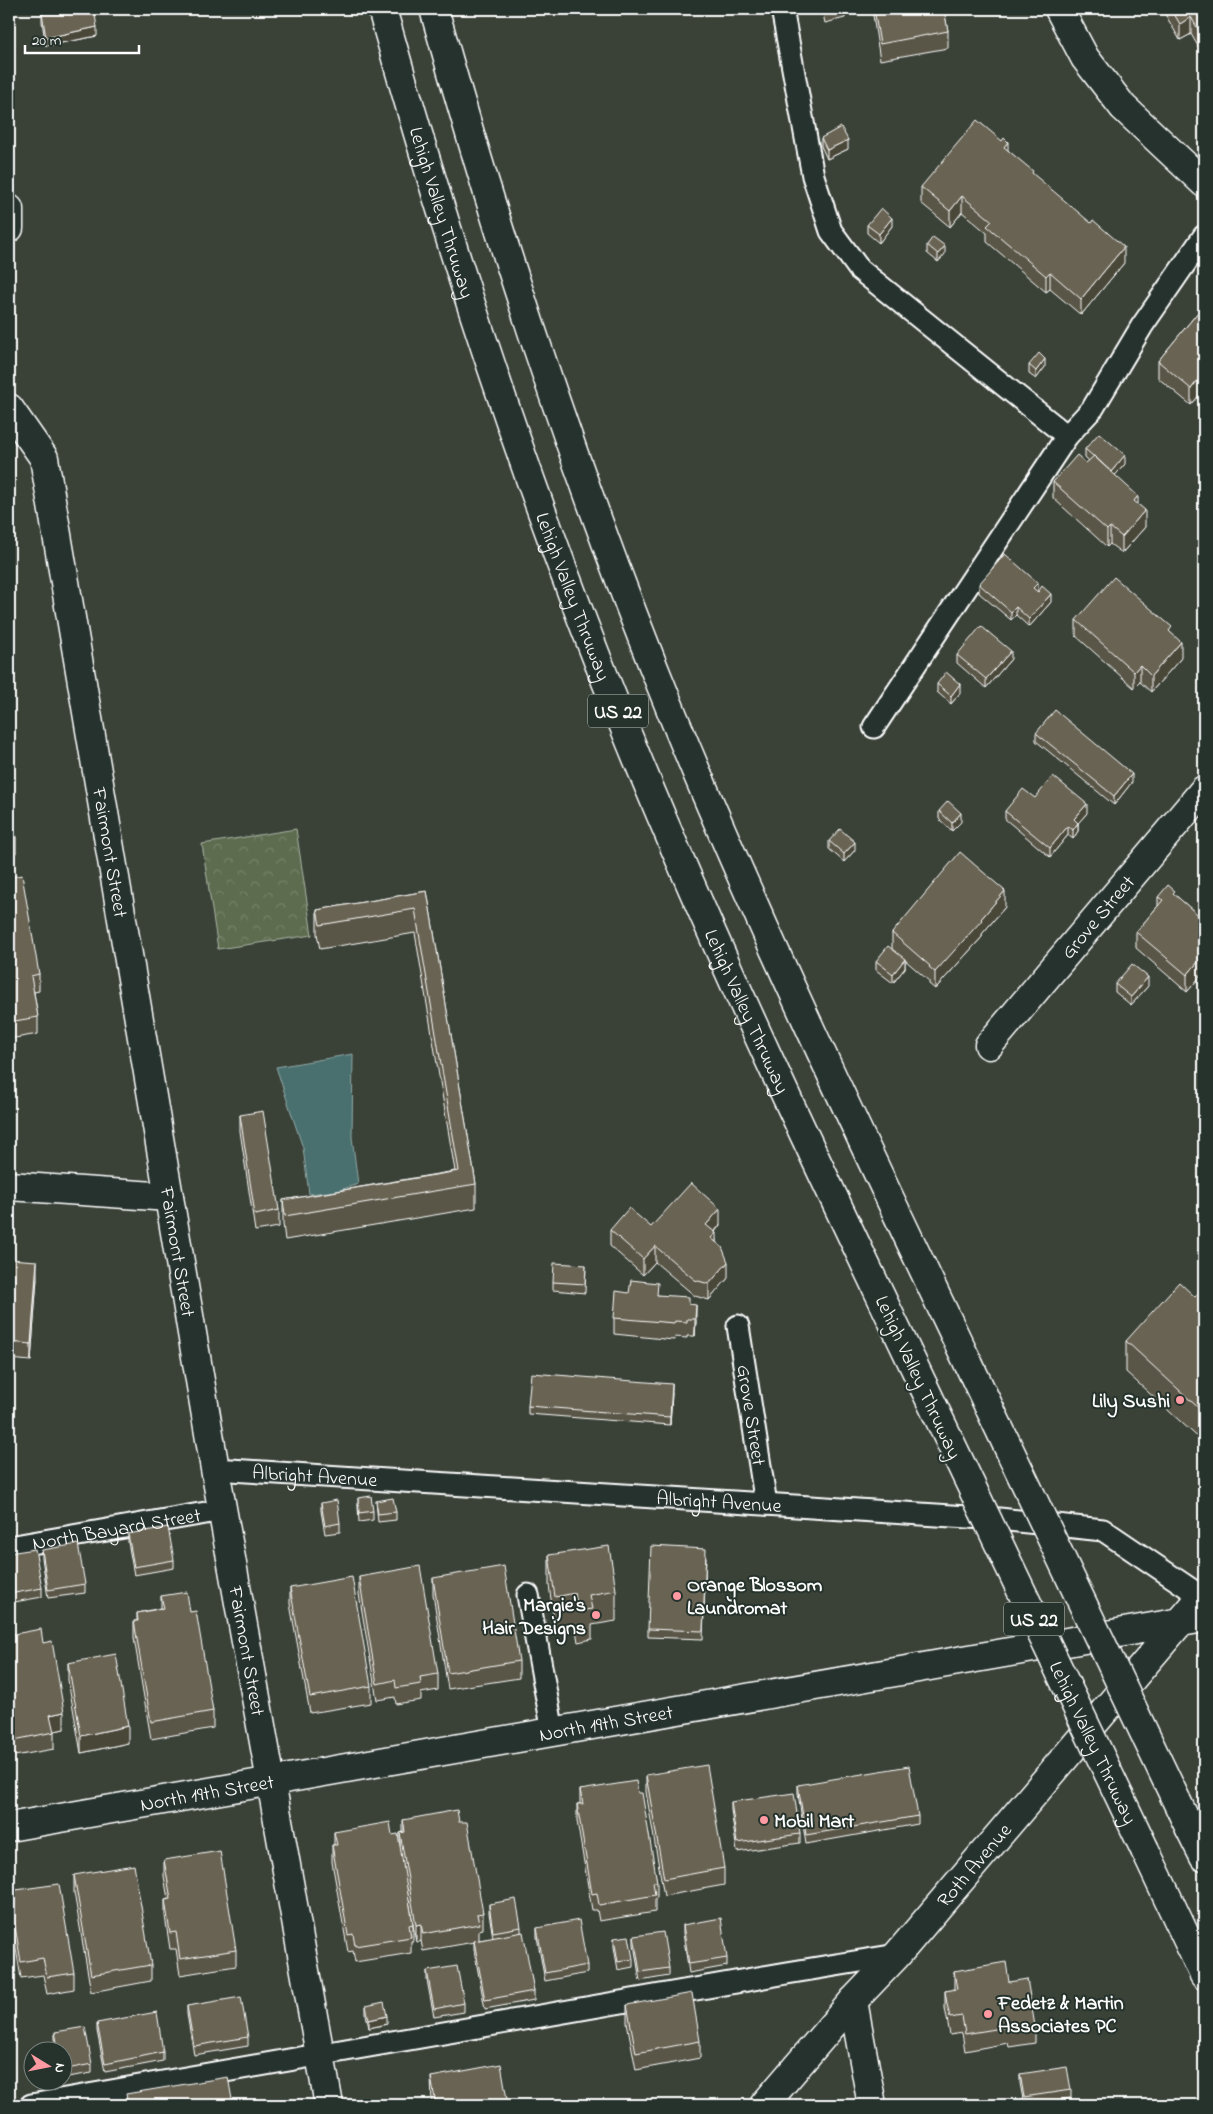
<svg xmlns="http://www.w3.org/2000/svg" width="1213" height="2114" font-family="'Indie Flower',sans-serif">
<style>
.forest{fill:url(#forest-crowns);stroke:#aeb6a7}
.water{fill:#4a6f6e;stroke:#92a9a8}
.lines{fill:none;stroke-linecap:round;stroke-linejoin:round}
.lane-casing{stroke:#fff;stroke-width:25}
.street-casing{stroke:#fff;stroke-width:31}
.secondary-casing{stroke:#fff;stroke-width:31}
.highway-casing{stroke:#fff;stroke-width:31}
.lane{stroke:#26332d;stroke-width:21}
.street{stroke:#26332d;stroke-width:28}
.secondary{stroke:#26332d;stroke-width:28}
.highway{stroke:#26332d;stroke-width:28}
.highway-bridge-casing{stroke:#fff;stroke-width:31;stroke-linecap:butt}
.highway-bridge{stroke:#26332d;stroke-width:28}
.wall{fill:#5a5647;stroke:#fff}
.shaded-wall{fill:#4a4639;stroke:#fff}
.building{fill:#696452;stroke:#fff}
.poi-dot{fill:#ff9aa2;stroke:#26332d;stroke-width:2}
.labels{text-anchor:middle;stroke-width:4;stroke-linejoin:round;paint-order:stroke}
.shield{fill:#26332d;stroke:#bec2c0;stroke-width:1}
.shield-label{font-size:19px;font-weight:bold;fill:#fff}
.street-label{font-size:20px;fill:#fff;stroke:#26332d}
.poi-label{font-size:20px;font-weight:bold;fill:#fff;stroke:#26332d;text-anchor:start}
</style>
<defs>
<pattern id="forest-crowns" width="20" height="18" patternUnits="userSpaceOnUse" patternTransform="scale(1.25)"><rect width="20" height="18" fill="#5d6c4f"/><path d="M2 6a3 3 0 1 1 6 0M12 15a3 3 0 1 1 6 0" fill="none" stroke="#758269"/></pattern>
</defs>
<rect width="100%" height="100%" fill="#3a4238"/>
<filter id="ink" filterUnits="userSpaceOnUse"><feTurbulence type="fractalNoise" baseFrequency=".02" numOctaves="2"/><feDisplacementMap in="SourceGraphic" scale="10" xChannelSelector="R" yChannelSelector="G"/><feConvolveMatrix kernelMatrix="1 2 1 2 8 2 1 2 1" color-interpolation-filters="sRGB"/></filter>
<g filter="url(#ink)">
<path class="forest" d="M296,829L312,935L218,949L202,844Z"/>
<path class="water" d="M353,1054L352,1137L358,1184L337,1191L309,1194L303,1148L276,1067Z"/>
<g class="lines">
<defs>
<g id="lane">
<path d="M782,9L813,176L831,231L859,269L1067,436"/>
<path d="M874,727L1067,436L1093,408L1142,326L1204,236"/>
<path id="s1" d="M738,1326L766,1504"/>
<path id="s2" d="M215,1469L999,1519L1103,1530L1202,1597"/>
<path id="s3" d="M9,1547L223,1510"/>
<path d="M528,1595L553,1732"/>
<path d="M31,2105L787,1973L897,1955"/>
</g>
<g id="street">
<path d="M1059,9L1085,58L1123,107L1204,183"/>
<path d="M9,209V228"/>
<path id="s4" d="M9,408L44,458L215,1469L329,2105"/>
<path id="s5" d="M989,1045L1204,790"/>
<path d="M9,1186L169,1197"/>
<path d="M853,2001L872,2105"/>
</g>
<g id="secondary">
<path id="s6" d="M9,1827L1204,1618"/>
<path id="s7" d="M764,2105L853,2001L897,1955L1204,1594"/>
</g>
<g id="highway">
<path id="s8" d="M382,9C451,255 531,499 628,736C718,957 821,1172 924,1387"/>
<path d="M434,9C501,249 580,487 674,718C764,937 867,1151 969,1365"/>
<path d="M1190,1829L1204,1857"/>
<path d="M1145,1850L1204,1975"/>
</g>
</defs>
<use href="#lane" class="lane-casing"/>
<use href="#street" class="street-casing"/>
<use href="#secondary" class="secondary-casing"/>
<use href="#highway" class="highway-casing"/>
<use href="#lane" class="lane"/>
<use href="#street" class="street"/>
<use href="#secondary" class="secondary"/>
<use href="#highway" class="highway"/>
<defs>
<g id="highway-bridge">
<path d="M969,1365L1190,1829"/>
<path id="s9" d="M924,1387L1145,1850"/>
</g>
</defs>
<use href="#highway-bridge" class="highway-bridge-casing"/>
<use href="#highway-bridge" class="highway-bridge"/>
</g>
<path class="wall" d="M822,9H845V18L825,23Z
M872,9H944L948,31V48L880,60Z
M1162,9H1204V54L1203,55L1191,34L1180,40Z
M42,13L97,36L46,46L42,22Z
M821,138L848,149L827,159L821,146Z
M1008,150L1124,263L1081,315L1050,289L1046,292L987,242V233L962,212L950,227L921,203V187Z
M867,225L892,226L879,243L867,233Z
M927,245L945,254L938,262L927,253Z
M1204,305V402L1201,400V393L1191,405L1158,378V361Z
M1029,365L1045,367L1036,379L1029,374Z
M1085,449L1125,464L1115,475L1138,504L1145,527L1122,553L1110,544L1107,547L1053,498V482L1086,463L1089,461L1085,457Z
M979,584L1038,591L1051,602L1029,627L1016,615L1011,620L979,593Z
M1076,620L1172,634L1181,658L1151,692L1140,682L1134,688L1076,636Z
M957,655L1011,659L986,688L957,663Z
M937,684L960,693L951,704L937,692Z
M1036,733L1132,782L1114,805L1036,741Z
M9,798L16,837V853L9,854Z
M1035,798L1087,813L1078,823V831L1073,839L1068,835L1050,857L1005,819V811Z
M939,811L961,822L952,831L939,819Z
M829,841L855,850L844,862L829,849Z
M9,857L12,877L39,974V991L34,992L38,1017V1034L9,1039Z
M427,891L476,1184V1208L285,1240L283,1224V1200L455,1171L415,933L320,949L317,934V910Z
M1175,895L1204,920V972L1187,992L1136,948V932L1158,906V897Z
M1005,907L982,934V937L935,989L929,984V981L905,960V968L893,983L876,970V961L892,949V933Z
M1115,984L1148,986L1131,1005L1115,992Z
M240,1115L279,1210V1227L255,1231L240,1131Z
M720,1225L715,1232L716,1242L728,1278L709,1300L695,1296L655,1262L643,1275L610,1246V1230L651,1227Z
M9,1259L37,1278L31,1361L9,1359Z
M586,1265L585,1293L553,1290V1282Z
M1204,1287V1441L1203,1442L1126,1372V1341L1195,1297Z
M658,1295L689,1304L696,1321L695,1336H687V1338L675,1337L674,1340L614,1334V1318Z
M672,1393L670,1425L528,1414V1406Z
M358,1498L373,1511V1520L359,1522L358,1507Z
M376,1501L396,1512V1520L378,1522Z
M321,1503L340,1523V1532L325,1534L321,1511Z
M128,1534L174,1560V1568L134,1575L128,1542Z
M42,1550L85,1584V1593L48,1598L42,1558Z
M9,1553L42,1588V1597L9,1603Z
M549,1555L616,1590V1621L592,1625V1639L578,1642L575,1624L555,1627L549,1585Z
M706,1557L703,1639L648,1637V1629Z
M359,1577L438,1674V1690L421,1693V1700L396,1704L395,1697L377,1700L359,1594Z
M433,1578L519,1661V1678L448,1689L433,1594Z
M290,1588L371,1686V1703L310,1713L290,1604Z
M161,1596L190,1612L213,1711V1728L151,1739L134,1638V1621H137V1613L161,1608Z
M9,1635L43,1643L64,1729L54,1731V1749L9,1757Z
M68,1663L128,1743L81,1753L68,1680Z
M646,1775L724,1868V1885L664,1896L646,1792Z
M798,1785L918,1816V1824L806,1844L798,1794Z
M580,1790L638,1793L657,1882V1898L655,1899V1912L599,1921L597,1910H592L577,1821V1804H580Z
M731,1802L800,1834V1843L737,1852L731,1810Z
M403,1820L459,1822L483,1913V1929L479,1930V1940L493,1938L489,1913V1904L521,1927V1933L534,1991V2000L485,2009L474,1950V1942L423,1951L421,1941L416,1942L406,1884L413,1924V1941H411V1953L355,1962L353,1951L348,1952L332,1862V1845H334V1832L392,1835L400,1847V1833L403,1832Z
M164,1860L236,1950V1966L180,1975L176,1949H170L165,1916V1900L168,1899L164,1876Z
M74,1875L151,1965V1981L91,1992L74,1892Z
M9,1891L74,1973V1989L47,1994L43,1975L21,1978L9,1908Z
M683,1925L727,1958V1966L689,1973L683,1933Z
M537,1928L587,1965V1973L545,1981L537,1937Z
M634,1936L669,1968V1976L640,1981L634,1945Z
M614,1938L633,1959V1967L618,1970L614,1947Z
M427,1971L464,2003V2012L434,2017L427,1980Z
M954,1971L1009,1982L1035,2026V2043L1009,2047L1008,2043L965,2051L962,2033L950,2035L945,2008V1991L954,1990Z
M627,2005L700,2041V2058L636,2070L627,2022Z
M187,2006L248,2037V2046L194,2055L187,2014Z
M366,2006L387,2024L369,2028L366,2014Z
M97,2023L163,2052V2061L105,2072L97,2031Z
M55,2032L92,2064V2073L62,2078V2052H57L55,2040Z
M1020,2074L1071,2090V2098L1024,2105L1020,2083Z
M431,2077L508,2105H432Z"/>
<path class="shaded-wall" d="M1191,17V34L1180,40V24Z
M97,27V36L46,46V38Z
M1204,37V54L1203,55V38Z
M848,140V149L827,159V150Z
M1008,142V158L1004,147Z
M962,196V212L950,227V211Z
M892,218V226L879,243V234Z
M945,246V254L938,262V254Z
M1124,247V263L1081,315V299Z
M1050,272V289L1046,292V276Z
M1045,359V367L1036,379V371Z
M1204,372V386L1201,383V393L1191,405V389Z
M1125,455V464L1111,480V472Z
M1138,496V513L1134,501Z
M1145,510V527L1122,553V537Z
M1110,527V544L1107,547V530Z
M1038,583V591L1033,597V588Z
M1051,594V602L1029,627V619Z
M1016,607V615L1011,620V612Z
M1181,642V658L1151,692V676Z
M1011,651V659L986,688V679Z
M1140,665V682L1134,688V672Z
M960,684V693L951,704V696Z
M1132,774V782L1114,805V796Z
M1087,804V813L1074,828V819Z
M961,813V822L952,831V823Z
M1078,823V831L1073,839V830Z
M1068,826V835L1050,857V848Z
M855,842V850L844,862V854Z
M1005,891V907L982,934V937L935,989V972Z
M1204,955V972L1187,992V975Z
M905,959V968L893,983V974Z
M1148,977V986L1131,1005V997Z
M720,1209V1225L706,1241V1225Z
M716,1233V1249L711,1238Z
M655,1246V1262L643,1275V1259Z
M37,1261V1278L31,1361V1344Z
M728,1262V1278L709,1300V1284Z
M696,1305V1321L695,1336V1319Z
M672,1384V1393L670,1425V1417Z
M1204,1410V1441L1203,1442V1412Z
M64,1712V1729L50,1732V1715Z
M128,1726V1743L81,1753V1736Z
M421,1924V1941L416,1942V1925Z
M387,2016V2024L369,2028V2020Z"/>
<path class="building" d="M65,9H94L97,27L46,38L42,13Z
M823,9H845V10L825,14Z
M874,9H944L948,31L880,44Z
M1171,9H1204V37L1203,38L1191,17L1180,24Z
M977,120L1002,141L1004,138L1008,142L1004,147L1033,171L1032,173L1091,223L1093,220L1124,247L1081,299L1050,272L1046,276L987,226L992,221L962,196L950,211L921,187Z
M841,127L848,140L827,150L821,138Z
M881,208L892,218L879,234L867,225Z
M933,237L945,246L938,254L927,245Z
M1204,305V372L1191,389L1158,361Z
M1039,353L1045,359L1036,371L1029,365Z
M1204,380V386L1201,383Z
M1099,433L1125,455L1111,472L1094,456H1093L1085,449Z
M1077,455L1086,463L1094,456L1138,496L1134,501L1145,510L1122,537L1110,527L1107,530L1053,482Z
M1005,554L1038,583L1033,588L1038,592L1042,586L1051,594L1029,619L1016,607L1011,612L979,584Z
M1114,577L1172,627L1169,631L1181,642L1151,676L1140,665L1134,672L1076,620Z
M981,626L1011,651L986,679L957,655Z
M946,672L960,684L951,696L937,684Z
M1055,710L1132,774L1114,796L1036,733Z
M1053,776L1087,804L1074,819L1078,823L1073,830L1068,826L1050,848L1005,811L1023,789L1035,798Z
M9,798L16,837L9,838Z
M948,801L961,813L952,823L939,811Z
M840,829L855,842L844,854L829,841Z
M960,852L1005,891L981,919L982,920L935,972L929,967L930,966L892,933Z
M9,857L12,877L22,875L39,974L31,976L38,1017L9,1022Z
M1168,885L1175,891L1173,893L1204,920V956V955L1187,975L1136,932L1163,900L1158,897Z
M427,891L476,1184L285,1216L283,1200L459,1171L415,909L320,925L317,910Z
M888,946L905,959L893,974L876,961Z
M1132,964L1148,977L1131,997L1115,984Z
M263,1111L279,1210L255,1215L240,1115Z
M691,1183L720,1209L706,1225L716,1233L711,1238L722,1247L728,1262L709,1284L695,1280L655,1246L643,1259L610,1230L629,1208L651,1227Z
M9,1259L37,1261L31,1344L9,1342Z
M554,1263L586,1265L585,1284L553,1282Z
M631,1280L658,1283L657,1295L689,1297V1304L696,1305L695,1319H687V1322L675,1321L674,1323L614,1318L616,1291L629,1293Z
M1179,1282L1195,1297L1204,1287V1410L1203,1412L1126,1341Z
M531,1373L672,1384L670,1417L528,1406Z
M371,1496L373,1511L359,1513L358,1498Z
M393,1498L396,1512L378,1514L376,1501Z
M337,1500L340,1523L325,1526L321,1503Z
M168,1527L174,1560L134,1567L128,1534Z
M78,1544L85,1584L48,1590L42,1550Z
M609,1546L616,1590L589,1595L592,1609L578,1611L575,1593L555,1597L549,1555Z
M651,1546L706,1549L703,1631L648,1629Z
M35,1549L42,1588L9,1594V1553Z
M420,1566L438,1674L420,1677L421,1684L396,1688L395,1680L377,1684L359,1577Z
M504,1566L519,1661L448,1673L433,1578Z
M352,1577L371,1686L310,1697L290,1588Z
M187,1592L190,1612L196,1611L213,1711L151,1722L134,1621H138L137,1613L164,1608L161,1596Z
M41,1629L43,1643L52,1641L64,1712L50,1715L54,1732L9,1741V1635Z
M116,1654L128,1726L81,1736L68,1663Z
M707,1765L724,1868L664,1879L646,1775Z
M909,1766L918,1816L806,1835L798,1785Z
M636,1781L638,1793H642L657,1882H653L655,1895L599,1905L597,1893L592,1894L577,1804H583L580,1790Z
M794,1793L800,1834L737,1843L731,1802Z
M457,1810L459,1822H467L483,1913L477,1914L479,1924L423,1934L421,1924L416,1925L400,1833L405,1832L403,1820Z
M390,1822L392,1835L398,1834L413,1924L409,1925L411,1937L355,1946L353,1934L348,1935L332,1845H337L334,1832Z
M220,1851L236,1950L180,1959L176,1932L170,1933L165,1900L171,1899L164,1860Z
M134,1865L151,1965L91,1975L74,1875Z
M59,1884L74,1973L47,1977L43,1958L21,1962L9,1891Z
M516,1899L521,1927L493,1932L489,1904Z
M721,1918L727,1958L689,1964L683,1925Z
M579,1920L587,1965L545,1973L537,1928Z
M523,1932L534,1991L485,2000L474,1941Z
M663,1932L669,1968L640,1972L634,1936Z
M629,1936L633,1959L618,1962L614,1938Z
M1006,1962L1009,1982L1027,1979L1035,2026L1009,2031L1008,2027L965,2034L962,2016L950,2018L947,2004L945,1991L957,1989L954,1971Z
M457,1966L464,2003L434,2009L427,1971Z
M692,1993L700,2041L636,2053L627,2005Z
M241,1997L248,2037L194,2046L187,2006Z
M384,2002L387,2016L369,2020L366,2006Z
M157,2012L163,2052L105,2064L97,2023Z
M85,2027L92,2064L62,2070V2052H59L55,2032Z
M501,2064L508,2105H436L431,2077Z
M1067,2067L1071,2090L1024,2097L1020,2074Z
M228,2077L233,2105H128L126,2094Z"/>
</g>
<g class="poi-dot">
<circle cx="1180" cy="1400" r="5"/>
<circle cx="677" cy="1596" r="5"/>
<circle cx="596" cy="1615" r="5"/>
<circle cx="764" cy="1820" r="5"/>
<circle cx="988" cy="2014" r="5"/>
</g>
<g class="labels">
<g class="shield">
<rect x="588" y="694.5" width="60" height="33" rx="4"/>
<rect x="1004" y="1602.5" width="60" height="33" rx="4"/>
</g>
<g class="shield-label">
<text x="618" y="718">US 22</text>
<text x="1034" y="1626">US 22</text>
</g>
<g class="street-label">
<text dy="7" stroke="none"><textPath href="#s8" startOffset="212">Lehigh Valley Thruway</textPath></text>
<text dy="7" stroke="none"><textPath href="#s8" startOffset="618">Lehigh Valley Thruway</textPath></text>
<text dy="7" stroke="none"><textPath href="#s4" startOffset="461">Fairmont Street</textPath></text>
<text dy="7" stroke="none"><textPath href="#s5" startOffset="168">Grove Street</textPath></text>
<text dy="7" stroke="none"><textPath href="#s8" startOffset="1068">Lehigh Valley Thruway</textPath></text>
<text dy="7" stroke="none"><textPath href="#s4" startOffset="866">Fairmont Street</textPath></text>
<text transform="translate(919 1377) rotate(65)" y="7">Lehigh Valley Thruway</text>
<text dy="7" stroke="none"><textPath href="#s1" startOffset="90">Grove Street</textPath></text>
<text dy="7" stroke="none"><textPath href="#s2" startOffset="100">Albright Avenue</textPath></text>
<text dy="7" stroke="none"><textPath href="#s2" startOffset="505">Albright Avenue</textPath></text>
<text dy="7" stroke="none"><textPath href="#s3" startOffset="109">North Bayard Street</textPath></text>
<text dy="7" stroke="none"><textPath href="#s4" startOffset="1271">Fairmont Street</textPath></text>
<text dy="7" stroke="none"><textPath href="#s6" startOffset="606">North 19th Street</textPath></text>
<text dy="7" stroke="none"><textPath href="#s9" startOffset="394">Lehigh Valley Thruway</textPath></text>
<text dy="7" stroke="none"><textPath href="#s6" startOffset="201">North 19th Street</textPath></text>
<text dy="7" stroke="none"><textPath href="#s7" startOffset="319">Roth Avenue</textPath></text>
</g>
<g class="poi-label">
<text x="1170" y="1407" text-anchor="end">Lily Sushi</text>
<text x="687" y="1591">Orange Blossom<tspan x="687" dy="23">Laundromat</tspan></text>
<text x="586" y="1611" text-anchor="end">Margie's<tspan x="586" dy="23">Hair Designs</tspan></text>
<text x="774" y="1827">Mobil Mart</text>
<text x="998" y="2009">Fedetz &amp; Martin<tspan x="998" dy="23">Associates PC</tspan></text>
</g>
</g>
<rect width="1213" height="2114" fill="none" stroke="#26332d" stroke-width="30"/>
<rect x="15" y="15" width="1183" height="2084" fill="none" stroke="#fff" stroke-width="2" filter="url(#ink)"/>
<g transform="translate(48 2066) rotate(100)"><circle r="24" fill="#26332d" stroke="#7d8581"/>
<path d="M0-4L9 19L0 12L-9 19Z" fill="#ff9aa2"/>
<text y="-8" font-size="14" font-weight="bold" text-anchor="middle" fill="#ffffff">N</text>
</g>
<path d="M25 45v8h114v-8" fill="none" stroke="#ffffff" stroke-width="2.5"/>
<text x="32" y="45" font-size="15" fill="#ffffff" stroke="#26332d" stroke-width="4" paint-order="stroke">20 m</text>
</svg>
